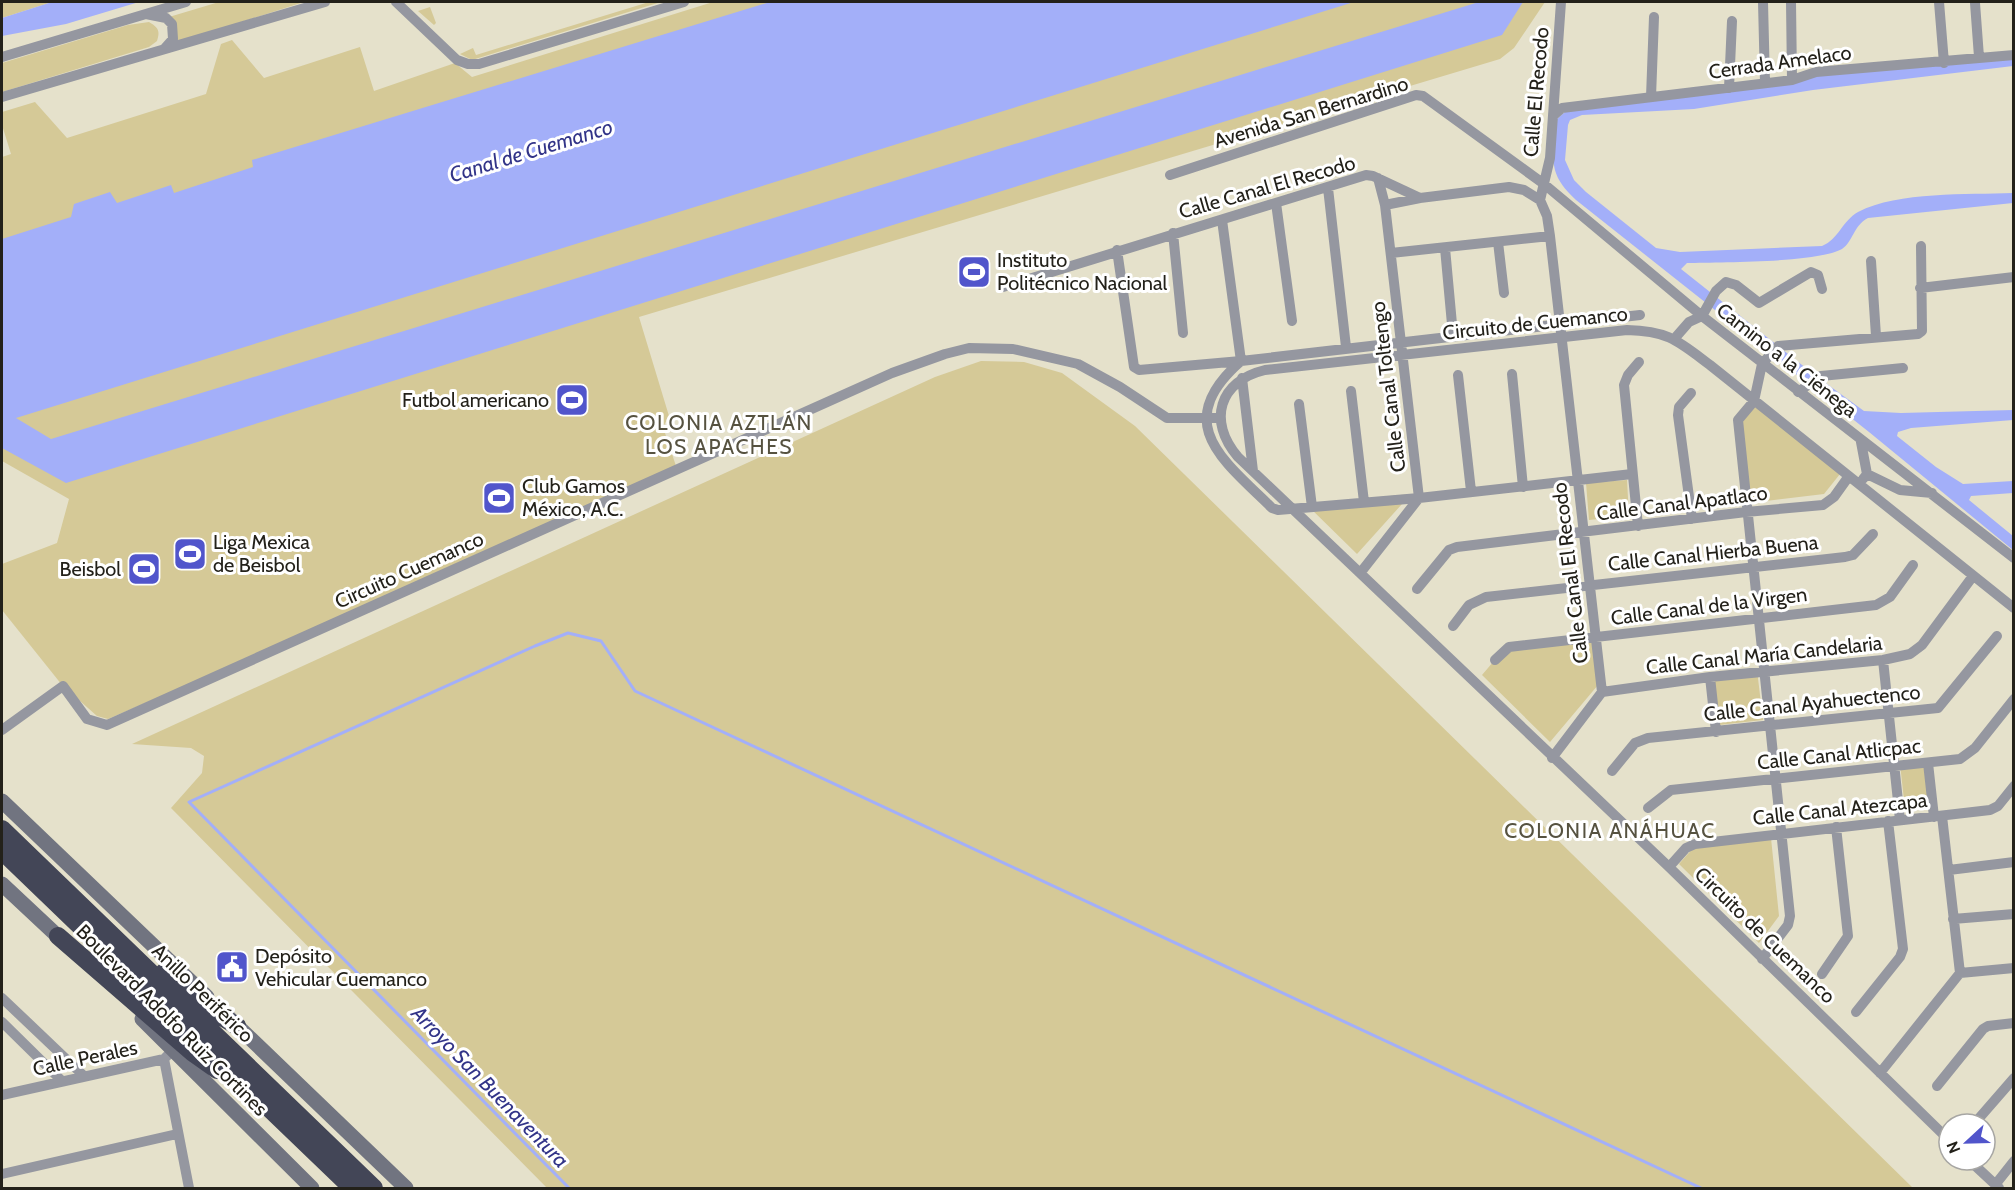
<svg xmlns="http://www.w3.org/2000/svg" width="2015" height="1190" font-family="Cabin,sans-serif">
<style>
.green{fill:#d5c997}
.water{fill:#a3aff9}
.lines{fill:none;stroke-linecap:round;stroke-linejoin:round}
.stream{stroke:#a3aff9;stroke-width:3}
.minor{stroke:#9597a0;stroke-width:10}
.secondary{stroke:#717480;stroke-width:15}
.motorway{stroke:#434657;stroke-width:18}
.labels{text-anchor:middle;stroke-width:6;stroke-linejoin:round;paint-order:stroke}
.street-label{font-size:20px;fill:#23211a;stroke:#fff}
.poi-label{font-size:20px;fill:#23211a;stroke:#fff;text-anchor:start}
.water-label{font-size:21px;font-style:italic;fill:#323488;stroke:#fff}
.neighbourhood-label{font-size:21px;letter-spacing:1.5px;fill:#565240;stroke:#fff}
</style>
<rect width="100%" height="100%" fill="#e5e1cb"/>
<path class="green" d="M2,2H52L2,18Z
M219,2H304L175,43L169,17Z
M649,2H661L472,60L460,54L473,48L476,55Z
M713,2H1545L1514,48L1500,59L639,317L669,416L663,427L676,466L328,625L108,719L97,716L62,685L2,610V564L57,543L69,499L2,461V157L11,154L2,125V112L35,102L67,138L206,94L221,44L232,40L264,78L360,47L374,91L455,63L472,77Z
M430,7L436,23L434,25L418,11Z
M149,22C159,28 160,31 157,41L149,47L2,92V63L128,25Z
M981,361L1024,362L1062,373L1135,426L1913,1188H547L171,808L202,773L204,756L191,748L132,744L935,377Z
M1751,402L1840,474L1824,494L1750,503L1741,418Z
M1627,480L1629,516L1589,520L1586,483Z
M1411,494L1357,554L1306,504Z
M1593,640L1598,685L1550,742L1482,675L1505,648Z
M1757,670L1763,720L1719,725L1714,675Z
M1924,761L1929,806L1905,809L1900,764Z
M1771,838L1779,916L1759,943L1679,864L1694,847Z"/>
<path class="water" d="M52,2H139L66,24L2,36V18Z
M770,2H1354L16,418L51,439L1479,2H1523L1502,35L66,483L2,448V239L71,217L74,204L110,192L117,203L171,185L174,193L253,167L252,160Z
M2013,58V66L1813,90L1694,109L1582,115L1570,120L1568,125L1565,160L1574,180L1586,192L1656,248L1680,252L1822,246C1839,239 1842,221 1858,212C1899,191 1967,195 2013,193V203L1868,218C1853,226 1853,242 1842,249C1817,263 1720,262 1687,263L1681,269L1816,376L1864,411L1901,413L2013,410V420L1911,428L1898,432L1897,436L1936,467L1963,484L2013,481V493L1971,496L1969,500L2013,536V550L1869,432L1576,200C1545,171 1554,158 1557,119L1565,112L1812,76Z"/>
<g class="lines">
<path class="stream" d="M569,1188L189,802L535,646L568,633L601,641L635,691L1701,1188"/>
<path class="minor" d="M396,2L457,60L468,64H479L684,2
M1561,2L1550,158L1540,200L1547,216L1550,236L1602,692
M1763,2L1765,83
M1791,2L1792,80
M1939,2L1944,63
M1975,3L1979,57
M146,14L166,18L172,24L173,39L165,48
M2,57L186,2
M1729,88L1732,21
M2,97L325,2
M1651,97L1654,17
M1554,115L1562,108L1792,80L1816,72L2014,55
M1170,175L1416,95L1423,96L1544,184L1702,316L2014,558
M1328,188L1346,347
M1276,203L1292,321
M1385,205L1420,198
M1173,233L1183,333
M1498,242L1504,293
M1445,248L1453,335
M1117,250L1134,367L1139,370L1241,361L1222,220
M1391,253L1550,236
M1871,261L1876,336
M1003,287L1366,175L1373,176L1420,198L1509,187L1524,190L1540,200
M1920,288L2014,277
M1675,338L1689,322L1702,316L1716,291L1726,282L1736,285L1759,303L1811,272L1818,275L1822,289
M1512,374L1523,487
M1458,375L1471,491
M1242,378L1253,471
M1351,391L1364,502
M1798,392L1821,376L1903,368
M1691,393L1679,407L1678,415L1692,519
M1299,404L1312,507
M1861,442L1867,474L1863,479
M1632,474L1419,498L1278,510L1272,508C1223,460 1170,423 1241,361L1640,315
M1867,474L1900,490L1932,493
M1638,526L1624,385L1628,375L1639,362
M1361,572L1419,498L1385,205L1378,178
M1417,589L1449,550L1457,547L1746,512L1823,505L1834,497L1849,476
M1453,626L1469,605L1486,597L1845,557L1853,555L1873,534
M1495,660L1509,647L1876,605L1890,597L1913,565
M1883,660L1900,820
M1710,677L1716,732
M2,730L63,686L87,719L107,725L892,373L945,354L969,348L1013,349L1078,364L1120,387L1167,418H1220
M1552,758L1602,692L1710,677L1883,660L1910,654L1922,645L1973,576
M1928,763L1934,817
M1612,771L1635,743L1648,738L1938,708L1997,636
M1648,808L1671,790L1960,759L1975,748L2014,699
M1942,816L1960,973
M1669,867L1686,848L1695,844L1990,810L1998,806L2014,786
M1949,870L2014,862
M1953,919L2014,914
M1762,959L1788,925L1790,916L1738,420L1754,401L1762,364L1778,346L1918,334L1922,331L1921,246
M1960,973L2014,968
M1822,974L1848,936L1836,827
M2,998L84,1076
M1856,1012L1900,957L1903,949L1888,821
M2,1022L62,1081
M164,1059L189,1188
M1880,1073L1960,973
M1937,1086L1983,1029L1988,1026L2014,1023
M2,1095L164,1059L173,1050
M1974,1124L2014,1078
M1949,1140L1669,867L1238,457C1207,421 1219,381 1265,370L1627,330C1669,331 1678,341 1710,365L2014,608
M1969,1160L1999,1188
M2,1174L177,1134
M1995,1185L2014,1161"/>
<path class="secondary" d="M2,801L207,997
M2,884L65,943
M229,1018L406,1188
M142,1019L312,1188"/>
<path class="motorway" d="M2,829L374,1188
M2,851L352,1188
M58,936L193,1053L217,1070
M164,972L220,1016L237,1026"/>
</g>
<defs>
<symbol id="stadium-square" viewBox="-11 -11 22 22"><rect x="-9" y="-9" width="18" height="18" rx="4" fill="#5155cb" stroke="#fff"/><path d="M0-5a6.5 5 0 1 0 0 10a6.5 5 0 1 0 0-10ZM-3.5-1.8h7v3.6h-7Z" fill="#fff"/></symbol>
<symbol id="civic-square" viewBox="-11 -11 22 22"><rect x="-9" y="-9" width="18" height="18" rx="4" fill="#5155cb" stroke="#fff"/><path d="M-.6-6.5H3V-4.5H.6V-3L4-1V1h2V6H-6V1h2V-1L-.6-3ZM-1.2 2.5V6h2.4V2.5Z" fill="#fff"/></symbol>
</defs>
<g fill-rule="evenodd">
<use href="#stadium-square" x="955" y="253" width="38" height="38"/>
<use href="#stadium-square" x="553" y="381" width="38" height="38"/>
<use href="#stadium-square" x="480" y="479" width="38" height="38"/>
<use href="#stadium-square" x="171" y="535" width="38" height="38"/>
<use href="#stadium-square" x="125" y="550" width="38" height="38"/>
<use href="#civic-square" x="213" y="948" width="38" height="38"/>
</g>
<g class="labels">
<g class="street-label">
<text transform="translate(1780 62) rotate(-8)" y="7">Cerrada Amelaco</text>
<text transform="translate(1536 92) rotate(-85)" y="7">Calle El Recodo</text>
<text transform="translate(1311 112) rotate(-17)" y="7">Avenida San Bernardino</text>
<text transform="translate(1267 187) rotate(-16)" y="7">Calle Canal El Recodo</text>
<text transform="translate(1535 323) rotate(-6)" y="7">Circuito de Cuemanco</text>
<text transform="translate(1787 360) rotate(38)" y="7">Camino a la Ciénega</text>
<text transform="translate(1388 387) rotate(-97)" y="7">Calle Canal Toltengo</text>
<text transform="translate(1682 503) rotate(-7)" y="7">Calle Canal Apatlaco</text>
<text transform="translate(1713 553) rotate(-6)" y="7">Calle Canal Hierba Buena</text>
<text transform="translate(409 570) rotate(-24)" y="7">Circuito Cuemanco</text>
<text transform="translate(1570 573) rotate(-97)" y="7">Calle Canal El Recodo</text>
<text transform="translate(1709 606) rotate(-7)" y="7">Calle Canal de la Virgen</text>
<text transform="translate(1764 655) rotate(-6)" y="7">Calle Canal María Candelaria</text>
<text transform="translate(1812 703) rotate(-6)" y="7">Calle Canal Ayahuectenco</text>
<text transform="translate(1839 754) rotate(-6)" y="7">Calle Canal Atlicpac</text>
<text transform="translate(1840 809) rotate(-6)" y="7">Calle Canal Atezcapa</text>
<text transform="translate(1765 935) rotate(44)" y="7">Circuito de Cuemanco</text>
<text transform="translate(203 993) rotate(44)" y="7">Anillo Periférico</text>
<text transform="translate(172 1020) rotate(45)" y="7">Boulevard Adolfo Ruiz Cortines</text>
<text transform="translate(85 1058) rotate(-12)" y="7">Calle Perales</text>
</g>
<g class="poi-label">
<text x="997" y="267">Instituto<tspan x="997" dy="23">Politécnico Nacional</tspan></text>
<text x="549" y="407" text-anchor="end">Futbol americano</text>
<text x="522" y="493">Club Gamos<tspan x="522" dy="23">México, A.C.</tspan></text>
<text x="213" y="549">Liga Mexica<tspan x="213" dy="23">de Beisbol</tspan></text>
<text x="121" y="576" text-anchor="end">Beisbol</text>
<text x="255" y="963">Depósito<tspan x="255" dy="23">Vehicular Cuemanco</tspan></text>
</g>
<g class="water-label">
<text transform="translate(531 151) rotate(-17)" y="7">Canal de Cuemanco</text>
<text transform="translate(490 1087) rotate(46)" y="7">Arroyo San Buenaventura</text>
</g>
<g class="neighbourhood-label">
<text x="719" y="430">COLONIA AZTLÁN<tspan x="719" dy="24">LOS APACHES</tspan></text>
<text x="1610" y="838">COLONIA ANÁHUAC</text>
</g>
</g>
<rect width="2015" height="1190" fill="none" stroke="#23211a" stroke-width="6"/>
<g transform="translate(1967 1142) rotate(248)"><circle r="28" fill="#ffffff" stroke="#a7a6a3" stroke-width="1.5"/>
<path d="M0-4.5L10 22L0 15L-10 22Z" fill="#5155cb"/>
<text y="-9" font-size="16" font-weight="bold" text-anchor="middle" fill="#23211a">N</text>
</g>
</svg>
